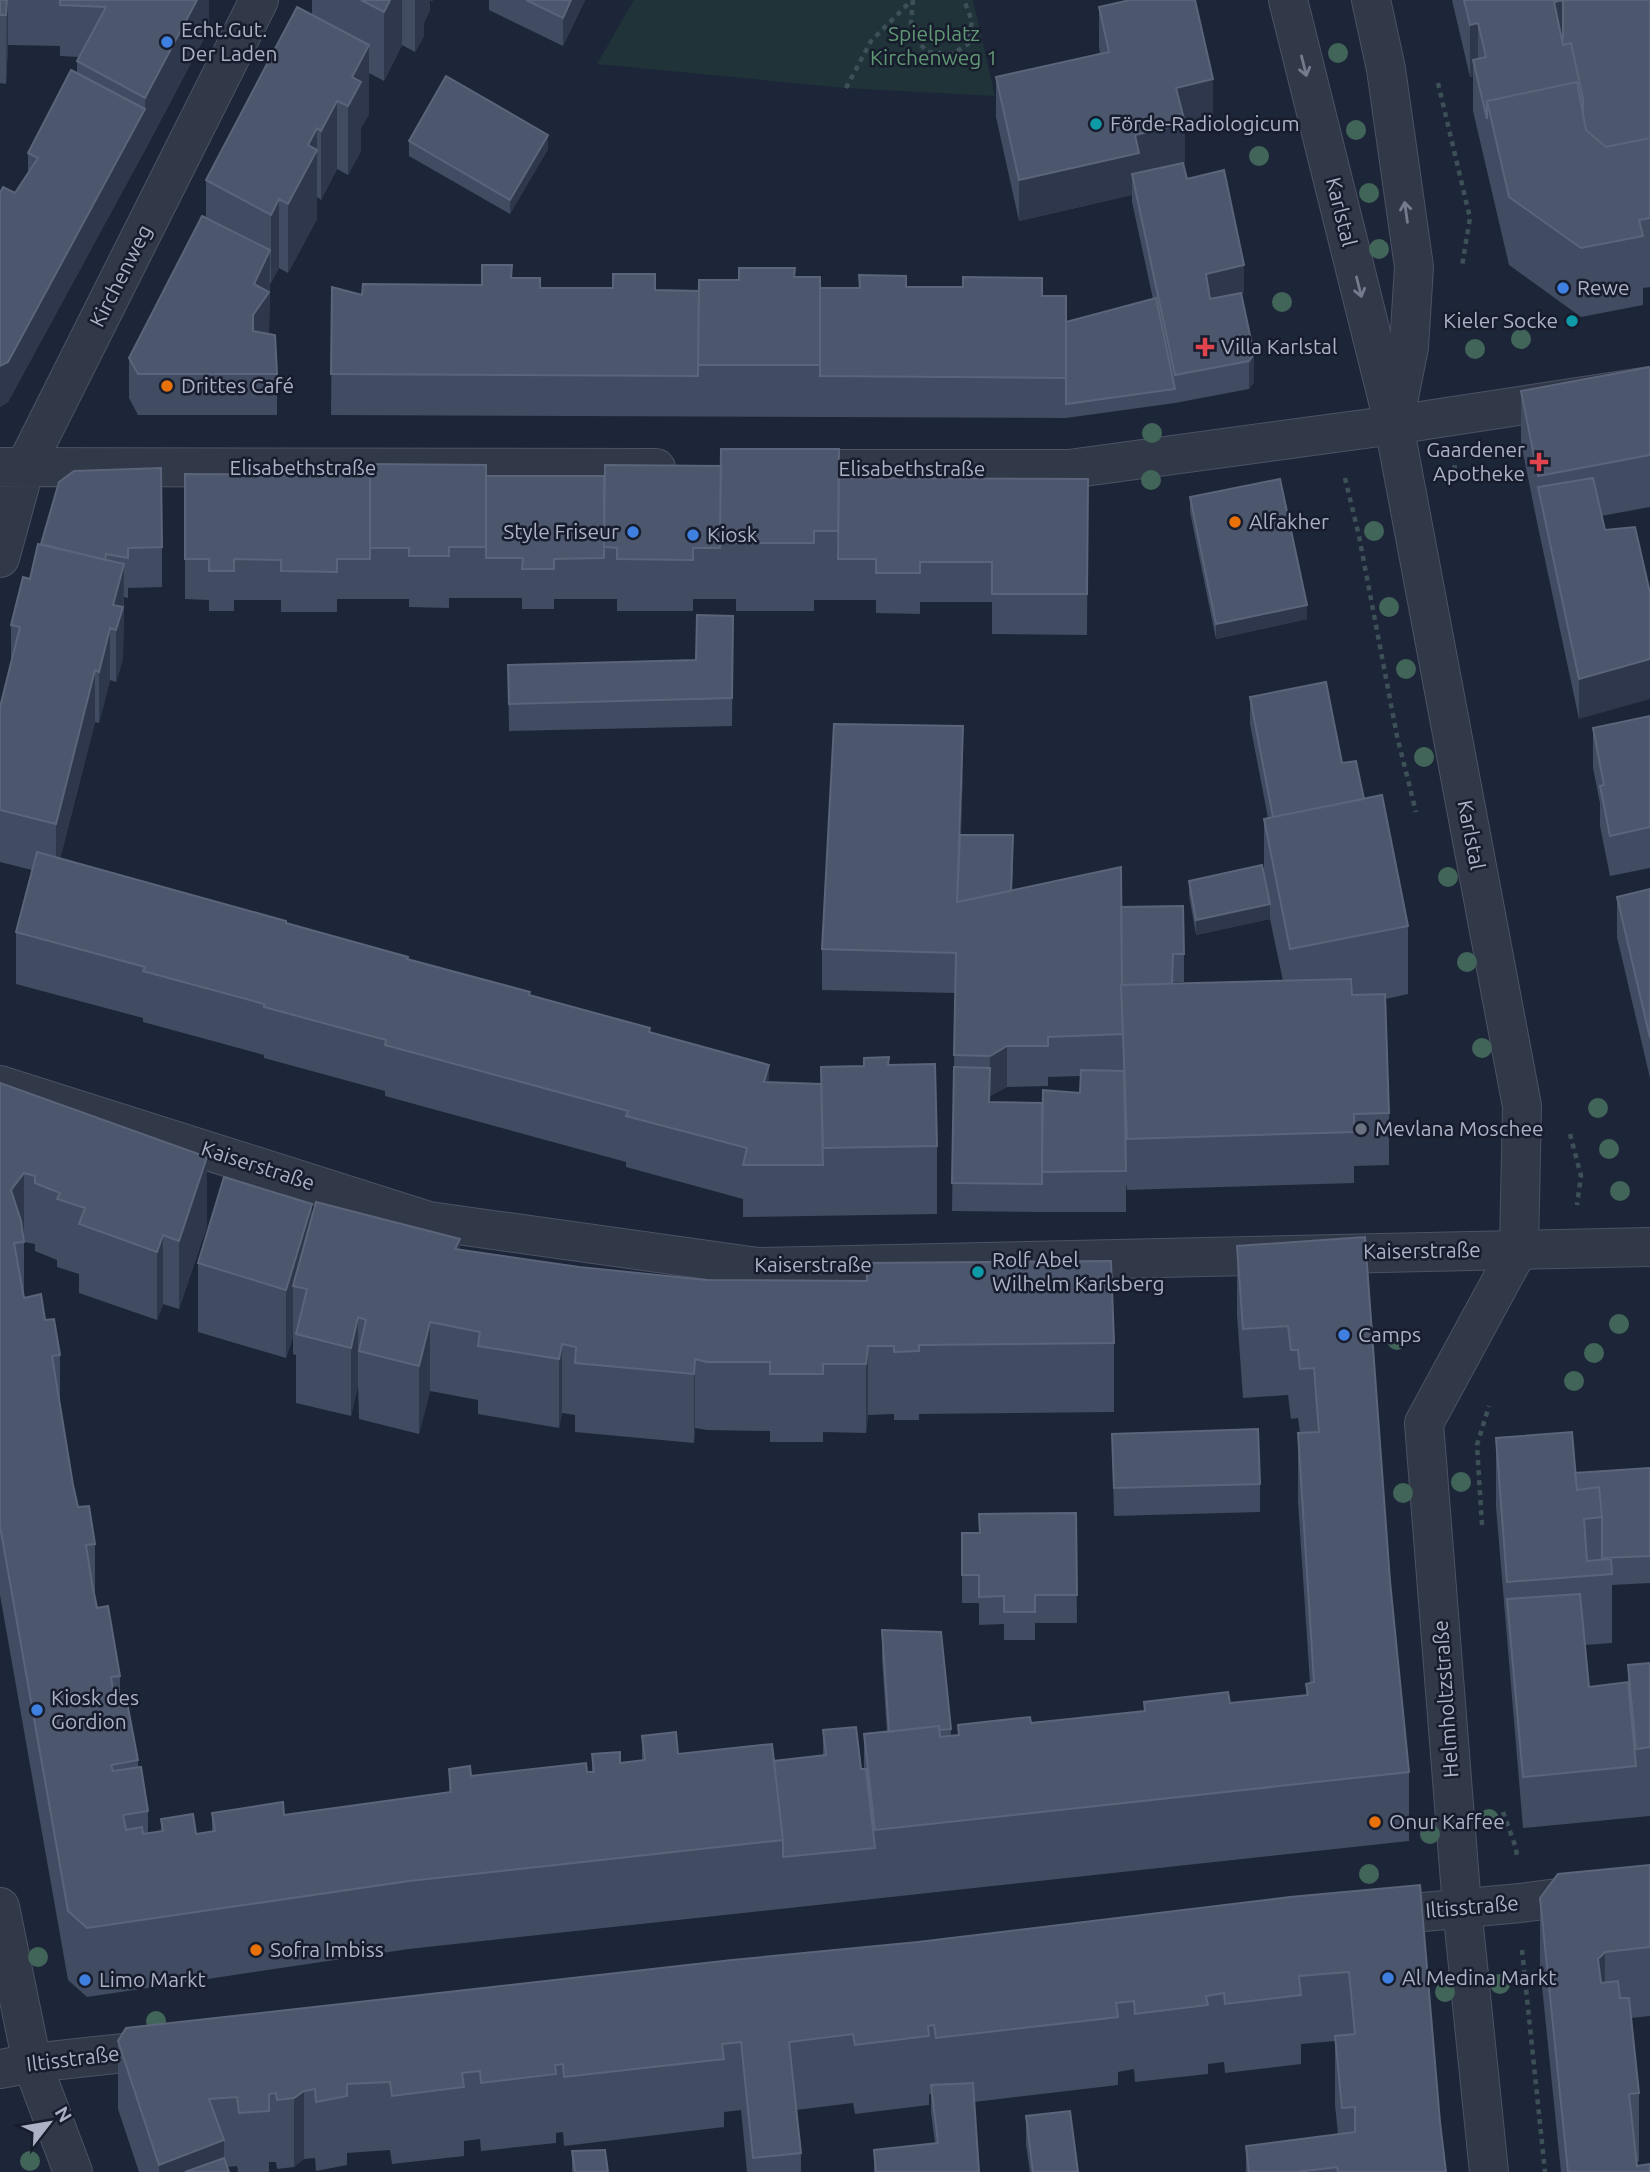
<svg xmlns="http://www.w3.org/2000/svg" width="1650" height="2172" font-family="Ubuntu,sans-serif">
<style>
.green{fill:#1f3339}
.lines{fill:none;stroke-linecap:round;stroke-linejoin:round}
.minor-casing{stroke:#4c5264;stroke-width:40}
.tertiary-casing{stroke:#4c5264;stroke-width:40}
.path{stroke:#3d5057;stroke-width:4.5;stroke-dasharray:5 5;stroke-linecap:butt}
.minor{stroke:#313848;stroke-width:38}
.tertiary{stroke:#313848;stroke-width:38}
.tree{fill:#426559}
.wall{fill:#414b61;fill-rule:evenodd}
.shaded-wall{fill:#2e374c}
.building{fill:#4c566c;stroke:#5b647a;stroke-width:2}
.oneway{stroke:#747b8d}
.shop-dot{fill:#3f7fe0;stroke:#171d2d;stroke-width:2.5}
.culture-dot{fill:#0f9aa8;stroke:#171d2d;stroke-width:2.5}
.health-dot{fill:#e0444e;stroke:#171d2d;stroke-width:2.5}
.food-dot{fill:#e8710a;stroke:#171d2d;stroke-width:2.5}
.worship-dot{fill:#6b7280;stroke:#171d2d;stroke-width:2.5}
.labels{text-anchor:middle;stroke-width:5;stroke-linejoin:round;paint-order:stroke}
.poi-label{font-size:21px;fill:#abb2c6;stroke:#171d2d;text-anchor:start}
.park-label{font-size:21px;fill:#619874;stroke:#171d2d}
.street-label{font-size:21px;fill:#abb2c6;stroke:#171d2d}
</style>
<rect width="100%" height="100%" fill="#1d2638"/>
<path class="green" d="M634,0H973L995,96L846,88L597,64Z"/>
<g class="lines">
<defs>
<path id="minor" d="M0,467L656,468
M787,469H1069L1394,425L1650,386
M0,558L25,467L259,0
M0,1085L429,1221L758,1267L1650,1247
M0,1907L32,2063L73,2172
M1370,1917L1520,1903L1650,1886
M0,2069L32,2063L169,2048"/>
<path id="tertiary" d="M1288,0L1394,425L1522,1106L1519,1248L1424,1423L1462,1907L1489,2172
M1371,0L1386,69L1414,267L1409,347L1396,412"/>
</defs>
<use href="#minor" class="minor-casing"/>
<use href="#tertiary" class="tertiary-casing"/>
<path class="path" d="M913,0L910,35L928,52L953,54L968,44L972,21L964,0
M1438,83L1470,218L1462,266
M846,88L871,41L912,0
M1345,478L1359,536L1397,736L1416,812
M1454,480L1455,461
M1570,1134L1581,1176L1577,1205
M1482,1525L1477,1445L1489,1406
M1503,1812L1516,1848L1517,1858
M1522,1950L1545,2172"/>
<use href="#minor" class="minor"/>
<use href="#tertiary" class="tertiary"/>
</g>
<g class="tree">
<circle cx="1338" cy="53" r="10"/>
<circle cx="1356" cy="130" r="10"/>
<circle cx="1259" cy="156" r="10"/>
<circle cx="1369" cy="193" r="10"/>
<circle cx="1379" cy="249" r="10"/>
<circle cx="1282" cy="302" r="10"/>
<circle cx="1521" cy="339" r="10"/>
<circle cx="1475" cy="349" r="10"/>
<circle cx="1152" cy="433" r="10"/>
<circle cx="1151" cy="480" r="10"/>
<circle cx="1374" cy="531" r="10"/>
<circle cx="1389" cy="607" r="10"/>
<circle cx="1406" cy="669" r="10"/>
<circle cx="1424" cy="757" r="10"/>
<circle cx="1448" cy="877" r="10"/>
<circle cx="1467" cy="962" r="10"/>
<circle cx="1482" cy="1048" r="10"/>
<circle cx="1598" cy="1108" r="10"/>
<circle cx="1609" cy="1149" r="10"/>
<circle cx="1620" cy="1191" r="10"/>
<circle cx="1619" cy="1324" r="10"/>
<circle cx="1397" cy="1340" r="10"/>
<circle cx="1594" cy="1353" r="10"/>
<circle cx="1574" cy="1381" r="10"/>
<circle cx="1461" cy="1482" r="10"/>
<circle cx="1403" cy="1493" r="10"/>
<circle cx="1489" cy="1819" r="10"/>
<circle cx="1430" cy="1834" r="10"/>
<circle cx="1369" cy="1874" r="10"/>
<circle cx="38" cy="1957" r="10"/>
<circle cx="1500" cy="1984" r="10"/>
<circle cx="1445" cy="1992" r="10"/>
<circle cx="156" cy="2021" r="10"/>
<circle cx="30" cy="2161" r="10"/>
</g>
<path class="wall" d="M0,0H209V29L145,150L8,402L0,407V193H15L28,173V153L77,73V61L79,57L60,56V46L8,45L6,84L0,83Z
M312,0H433L432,1L430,0V10L424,23V36L415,52L402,45L384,81L369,73V114L361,128V151L348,175L337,169L321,200L317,197V219L288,273L279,268L271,283L270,282L269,333L268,334L277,374V415H138L129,398V358L206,218V180L312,16Z
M489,0H585L563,46L489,10Z
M1452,0H1650V287L1643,288V305L1581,317L1509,265L1473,111V76L1470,77Z
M1099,7L1213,120L1185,126V164H1183L1187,179L1244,293L1241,294L1254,382L1249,389L1175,403L1066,418L331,415L332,287L362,295L482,285V265L512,278L540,288L699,291L739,280L794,277L820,288L906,287L1042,296L1066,322L1153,299L1132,202V195L1019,221L996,117V77L1100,53L1099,47Z
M409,141L548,149L510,214L409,156Z
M1650,367V507L1601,516L1579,719L1538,527L1521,443V391Z
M185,474L1088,479L1087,635L992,634V602H920V614L876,613V600H814V611H736V599H693V611H617V599H554V609H522V598H449V608L409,607V599H337V612H281V600H234V611H209V600L185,599Z
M1190,497L1307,619L1216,639L1190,512Z
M41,544L162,547V587L128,588V598L124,597L123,659L116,682L110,680L99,723L95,722L60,859L286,924L530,995L650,1033L769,1082L821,1084L889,1065L937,1146V1214L743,1217V1199L626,1167V1162L385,1096V1091L264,1058V1055L143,1022V1018L16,984V932L32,870L0,862V707L11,662V625L30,579Z
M733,616L732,726L509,731L508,665L696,660Z
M1250,697L1342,763L1364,799L1408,926V994L1386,999L1389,1113V1165L1354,1166V1183L1127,1190L1126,1182V1212H1042L952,1211L955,993L822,990V949L963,767L961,835L1013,863L1012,891L1121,907L1184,954V982H1173V984L1283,981L1270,919L1196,935L1189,895V881L1264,874V819L1268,818L1250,724ZM1081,1076L1080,1093L1042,1103L990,1102V1096L1007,1087L1048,1086V1077Z
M1650,716V868L1610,876L1600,826V803L1593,768V728Z
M1650,889V1078L1617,937V897Z
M0,1083L207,1226L179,1309L163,1304L157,1320L79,1293V1274L57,1267V1260L35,1251V1244L24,1242V1298L45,1320L60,1355V1406L73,1485L78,1507L95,1544V1599L97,1608L120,1676V1698L138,1760V1767L148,1811V1834L161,1831V1819L196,1834L212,1831V1813L284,1815L449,1792V1769L471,1776L592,1772V1754L620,1763L642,1761V1736L678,1754L774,1761L823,1755V1730L861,1769H864V1734L887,1732L882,1658V1630L951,1729V1736L958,1735V1725L1031,1723L1144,1711V1702L1230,1703L1306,1695V1684L1310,1683L1298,1502V1433H1300L1298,1418L1291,1419L1288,1395L1243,1398L1237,1315V1246L1365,1237L1390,1581L1409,1772V1841L409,1949L87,1997L68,1980L0,1595Z
M312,1216L460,1250L579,1267L707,1280L866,1281V1263L1114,1343V1412L919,1414V1420H894V1414L868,1415L866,1433L823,1432V1442H770V1431L707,1430L695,1428L694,1443L575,1432V1415L562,1413L559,1428L478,1414V1400L430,1391L419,1434L359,1419L358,1386L351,1416L296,1403V1355L293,1354V1337L286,1358L198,1332V1263Z
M1112,1434L1260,1484V1512L1114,1516Z
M1496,1438L1575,1473L1650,1468V1583L1612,1585V1643L1585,1645L1589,1687L1628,1682V1665L1650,1663V1816L1523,1828L1496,1507Z
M1076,1513L1077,1623H1035V1640H1004V1624L979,1625V1603H962V1533H979V1514Z
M1650,1865V2016L1631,2018L1639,2093V2161L1636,2162L1637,2166L1650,2172H1561L1540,1967V1898Z
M1420,1885L1440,2122L1446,2172H1246V2146L1338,2134L1335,2105V2041L1301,2044V2064L1225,2073L1224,2062L1208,2064V2074L1135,2082L1134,2069L1118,2072V2085L974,2102L979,2172H874V2150L935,2143L931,2113V2094L929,2095V2105L855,2114L853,2103L796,2110L801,2153V2172H747L741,2110L724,2112V2127L564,2146L563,2132L556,2133V2143L481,2151L480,2139L464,2141V2156L392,2164L390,2150L347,2153V2165L316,2171L315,2158L304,2159L294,2167L277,2169L276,2162H269V2172H238L237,2166L227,2167L229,2172H139L118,2109V2041L918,1942Z
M1026,2116L1078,2172H1030L1026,2144Z
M572,2151L608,2172H572Z"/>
<path class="shaded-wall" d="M7,0H8V45L6,84Z
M197,0H209V29L145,150L8,402L0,407V366L145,109V98Z
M390,0H402V45L384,81V12Z
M415,0H430V10L424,23V36L415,52Z
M571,0H585L563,46V18Z
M1563,0V52L1554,2Z
M1478,23V74L1473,60V76L1470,77V25Z
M369,45V114L361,128V151L348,175V106L352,77Z
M1213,79V120L1185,126V164L1139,174H1132V195L1019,221V180L1135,135L1176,88Z
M337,101V169L321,200V131Z
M317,128V219L288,273V204L308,145Z
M548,135V149L510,214V200Z
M279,199V268L271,283V215Z
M270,250L269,333L253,355L254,284Z
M1244,265V293L1206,302V274Z
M1254,354V382L1249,389V361Z
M124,564L123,659L116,682V630L113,605Z
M1307,605V619L1216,639V624Z
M110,628V680L99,723V672Z
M1650,659V699L1579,719V679Z
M95,670V722L56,876V824Z
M963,726V767L958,915L1011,903L1013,835L1011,931L957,943V902Z
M1270,904V919L1196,935V920Z
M1007,1046V1087L990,1096L989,1130L990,1056Z
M769,1065V1116L764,1082Z
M207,1157V1226L179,1309V1241Z
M24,1173V1242L11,1190Z
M312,1204V1272L307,1289L293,1286V1337L286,1358V1290Z
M163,1235V1304L157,1320V1252Z
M460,1239V1307L455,1249Z
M358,1317V1386L351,1416V1348Z
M430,1322V1391L419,1434V1366Z
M562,1344V1413L559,1428V1359Z
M868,1346V1415L866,1433V1364Z
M695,1359V1428L694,1443V1374Z
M1605,1952V2020L1598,1959Z
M304,2091V2159L294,2167V2098Z
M224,2140V2172H159V2165Z"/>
<path class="building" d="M0,0H7L6,15H0Z
M60,0H197L145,98L77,61L106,7L60,5Z
M361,0H390L384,12Z
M526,0H571L563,18Z
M1130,0H1195L1213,79L1176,88L1185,123L1135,135L1139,153L1019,180L996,77L1109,52L1099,7Z
M1464,0H1563L1554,2L1563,45L1571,43L1583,98H1580L1577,82L1487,101V119L1473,60L1486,57L1478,23L1470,25Z
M1563,0H1650V138L1606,147L1586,130L1583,115V98L1571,43L1563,45L1562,38H1563Z
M297,7L369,45L352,77L361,82L348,106L337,101L321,131L317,128L308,145L317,150L288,204L279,199L271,215L206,180Z
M71,70L145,109L8,362L0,366V193L3,187L15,193L38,158L28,153Z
M446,76L548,135L510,200L409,141Z
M1577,82L1586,130L1606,147L1650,138V218L1639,220L1643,236L1581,248L1509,197L1487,101Z
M1183,163L1187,179L1224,170L1244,265L1206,274L1210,299L1241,293L1254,354L1249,361L1175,375L1132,174Z
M202,216L270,250L254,284L269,292L253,315V331L275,335L277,374H138L129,358Z
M482,265H512L511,278H540V288H613V274H655V290L699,291L698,376L331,374L332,287L362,295L363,284L482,285Z
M739,268H795L794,277H820V365H698L699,280H739Z
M859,275L906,276V287H963V277L1042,278V296H1066V378L820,376V288H860Z
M1156,298L1175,389L1066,404V322Z
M1650,367V455L1538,476L1521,391Z
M721,449H839L838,531H814V543H736V530L720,531Z
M370,464L486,465V547H449V556H409V548H370Z
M605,465L721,466L720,548H693V560L617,559V548L604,547Z
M161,468L162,547L128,548V558L106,554L105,560L41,544L59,482L74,471Z
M185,474L370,475V559H337V572L281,571V560L234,559V571H209V559H185Z
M486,476H604V558L554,559V569H522L523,558H486Z
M839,478L1088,479L1087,594H992V562H920V573H876V559H838Z
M1593,478L1605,530L1635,527L1650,593V659L1579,679L1538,487Z
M1280,479L1307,605L1216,624L1190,497Z
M38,544L124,564L113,605L123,607L116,630L110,628L99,672L95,670L56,824L0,810V707L20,627L11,625L23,577L30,579Z
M697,615L733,616L732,698L509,704L508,665L696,660Z
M1326,682L1342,763L1356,761L1364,799L1273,817L1250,697Z
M1650,716V827L1610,836L1600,786L1604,785L1593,728Z
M834,724L963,726L957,902L1121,867L1122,985H1121L1123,1034L1048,1037V1046H1007L990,1056L954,1055L956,953L822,949Z
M1382,795L1408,926L1290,949L1264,819Z
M960,835H1013L1011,891L957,902Z
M37,852L286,921V923L408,957L407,959L530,992L529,995L650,1028L649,1032L769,1065L764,1082L821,1084L823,1165H743L747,1148L626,1116L628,1111L385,1045L386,1040L264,1007V1004L143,971L145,967L16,932Z
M1262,865L1270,904L1196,920L1189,881Z
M1650,889V1038L1617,897Z
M1183,906L1184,954H1173L1172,984L1122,985L1121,907Z
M1351,979L1352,995L1385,994L1389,1113L1354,1114V1132L1127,1139L1121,985Z
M889,1057L888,1065L935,1064L937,1146L823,1148L821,1067L864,1066V1058Z
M954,1067L990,1068L989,1102L1042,1103V1184L952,1183Z
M1081,1070L1124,1071L1126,1171L1042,1172L1043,1090L1080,1093Z
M0,1083L207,1157L179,1241L163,1235L157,1252L79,1224L85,1208L57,1199L60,1193L35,1183V1176L24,1173L11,1190L21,1221L24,1242L14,1243L24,1298L41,1294L45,1320L54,1319L60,1355L52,1356L73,1485L78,1507L89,1506L95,1544L86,1545L92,1583L97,1608L108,1606L120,1676L111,1677L114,1698L126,1697L138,1760L111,1765L113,1771L141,1767L148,1811L123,1815L126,1830L142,1827L143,1834L163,1831L161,1819L193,1814L196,1834L215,1831L212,1813L283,1802L284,1815L451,1792L449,1769L470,1766L471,1776L586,1763L587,1772H594L592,1754L620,1752V1763L645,1760L642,1736L676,1732L678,1754L772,1744L783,1840L409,1881L87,1928L68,1911L0,1526Z
M224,1177L312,1204L286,1290L198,1263Z
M316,1202L460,1239L455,1249L579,1267L707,1280L867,1281L866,1263L1111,1261L1114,1343L919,1345V1351L894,1352V1346H868L866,1364H823V1374H770V1362H707L695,1359L694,1374L575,1363L576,1347L562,1344L559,1359L478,1346L480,1332L430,1322L419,1366L359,1351L366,1320L358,1317L351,1348L296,1334L307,1289L293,1286Z
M1365,1237L1390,1581L1409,1772L875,1830L864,1734L939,1726L940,1737L959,1735L958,1725L1030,1717L1031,1723L1145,1711L1144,1702L1228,1692L1230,1703L1308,1695L1306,1684L1314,1682L1298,1433L1319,1432L1314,1368L1300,1369L1298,1350H1291L1288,1326L1243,1329L1237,1246Z
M1258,1429L1260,1484L1114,1488L1112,1434Z
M1572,1432L1577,1490L1599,1487L1602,1517L1584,1519L1587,1561L1611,1559L1612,1574L1507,1582L1496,1438Z
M1650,1468V1556L1602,1558V1517L1599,1487L1577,1490L1575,1473Z
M1076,1513L1077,1595H1035V1612H1004V1596L979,1597V1575H962V1533H980L979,1514Z
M1580,1594L1589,1687L1628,1682L1636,1766L1523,1777L1507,1599Z
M882,1630L941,1632L951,1729L940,1730L939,1726L889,1732Z
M1650,1663V1747L1636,1749L1628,1665Z
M856,1727L861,1769H866L875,1848L783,1857V1840L774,1761L826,1755L823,1730Z
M1650,1865V1947L1605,1952L1598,1959L1601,1983L1618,1981L1620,1998H1629L1639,2093L1629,2094L1637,2166L1650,2164V2172H1568L1540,1898L1558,1874Z
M1420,1885L1440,2122L1446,2172H1338L1337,2167L1297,2172H1249L1246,2146L1355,2132V2107L1342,2108L1335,2036L1355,2034L1349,1972L1299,1976L1301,1995L1225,2004L1224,1993L1206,1996L1208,2005L1135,2014L1134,2001L1116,2003L1118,2017L936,2038L934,2025L928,2026L929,2036L855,2045L853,2034L789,2042L801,2153L753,2158L741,2042L722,2044L724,2059L564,2077L563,2064L555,2065L556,2074L481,2083L480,2071L462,2073L464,2087L392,2096L390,2082L347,2084V2096L316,2102L315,2089L304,2091L294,2098L277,2100L276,2093L269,2094V2111L239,2113L237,2097L209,2099L224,2140L159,2165L118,2041L126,2028L732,1960L918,1942L1290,1897Z
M973,2083L979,2172H876L874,2150L938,2143L931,2085Z
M1070,2111L1078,2172H1033L1026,2116Z
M605,2150L608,2172H575L572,2151Z
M224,2158L229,2172H185Z"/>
<defs><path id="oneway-shaft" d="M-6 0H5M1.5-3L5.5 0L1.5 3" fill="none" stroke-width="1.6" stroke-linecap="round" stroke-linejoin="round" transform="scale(1.75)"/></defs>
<g class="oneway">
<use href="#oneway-shaft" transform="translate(1304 66) rotate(76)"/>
<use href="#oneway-shaft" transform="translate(1406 212) rotate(-98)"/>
<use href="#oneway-shaft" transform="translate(1359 287) rotate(76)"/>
</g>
<g class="shop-dot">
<circle cx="167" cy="42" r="7"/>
<circle cx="1563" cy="288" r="7"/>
<circle cx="633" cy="532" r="7"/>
<circle cx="693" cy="535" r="7"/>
<circle cx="1344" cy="1335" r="7"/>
<circle cx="37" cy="1710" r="7"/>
<circle cx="1388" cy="1978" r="7"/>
<circle cx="85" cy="1980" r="7"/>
</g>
<g class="culture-dot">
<circle cx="1096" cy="124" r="7"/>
<circle cx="1572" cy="321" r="7"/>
<circle cx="978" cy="1272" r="7"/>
</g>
<g class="health-dot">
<path d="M1201.5 336.5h7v7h7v7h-7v7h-7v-7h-7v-7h7z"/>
<path d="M1535.5 451.5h7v7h7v7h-7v7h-7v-7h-7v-7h7z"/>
</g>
<g class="food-dot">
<circle cx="167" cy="386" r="7"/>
<circle cx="1235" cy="522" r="7"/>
<circle cx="1375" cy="1822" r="7"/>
<circle cx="256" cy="1950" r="7"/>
</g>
<circle class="worship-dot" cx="1361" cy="1129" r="7"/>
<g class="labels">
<g class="poi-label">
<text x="181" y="37">Echt.Gut.<tspan x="181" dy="24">Der Laden</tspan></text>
<text x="1110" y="131">Förde-Radiologicum</text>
<text x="1577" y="295">Rewe</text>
<text x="1558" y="328" text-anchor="end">Kieler Socke</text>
<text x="1221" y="354">Villa Karlstal</text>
<text x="181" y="393">Drittes Café</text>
<text x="1525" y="457" text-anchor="end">Gaardener<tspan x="1525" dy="24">Apotheke</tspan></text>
<text x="1249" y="529">Alfakher</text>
<text x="619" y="539" text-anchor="end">Style Friseur</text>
<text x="707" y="542">Kiosk</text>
<text x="1375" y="1136">Mevlana Moschee</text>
<text x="992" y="1267">Rolf Abel<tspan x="992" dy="24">Wilhelm Karlsberg</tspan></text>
<text x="1358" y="1342">Camps</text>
<text x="51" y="1705">Kiosk des<tspan x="51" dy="24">Gordion</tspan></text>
<text x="1389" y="1829">Onur Kaffee</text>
<text x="270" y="1957">Sofra Imbiss</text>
<text x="1402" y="1985">Al Medina Markt</text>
<text x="99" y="1987">Limo Markt</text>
</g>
<g class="park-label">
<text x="934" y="41">Spielplatz<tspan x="934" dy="24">Kirchenweg 1</tspan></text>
</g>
<g class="street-label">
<text transform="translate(1341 212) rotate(76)" y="7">Karlstal</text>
<text transform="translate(121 276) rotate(-63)" y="7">Kirchenweg</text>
<text x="303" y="475">Elisabethstraße</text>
<text x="912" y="476">Elisabethstraße</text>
<text transform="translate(1471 835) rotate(79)" y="7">Karlstal</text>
<text transform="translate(258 1166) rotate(18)" y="7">Kaiserstraße</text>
<text transform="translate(1422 1251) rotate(-1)" y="7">Kaiserstraße</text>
<text x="813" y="1272">Kaiserstraße</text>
<text transform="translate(1446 1699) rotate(-94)" y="7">Helmholtzstraße</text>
<text transform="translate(1472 1907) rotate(-5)" y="7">Iltisstraße</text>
<text transform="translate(73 2059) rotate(-7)" y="7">Iltisstraße</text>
</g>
</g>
<g transform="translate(49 2123) rotate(59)" stroke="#171d2d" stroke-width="5" paint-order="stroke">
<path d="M0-5L12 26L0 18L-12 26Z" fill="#abb2c6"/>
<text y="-10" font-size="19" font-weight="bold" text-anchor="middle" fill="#abb2c6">N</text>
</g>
</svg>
